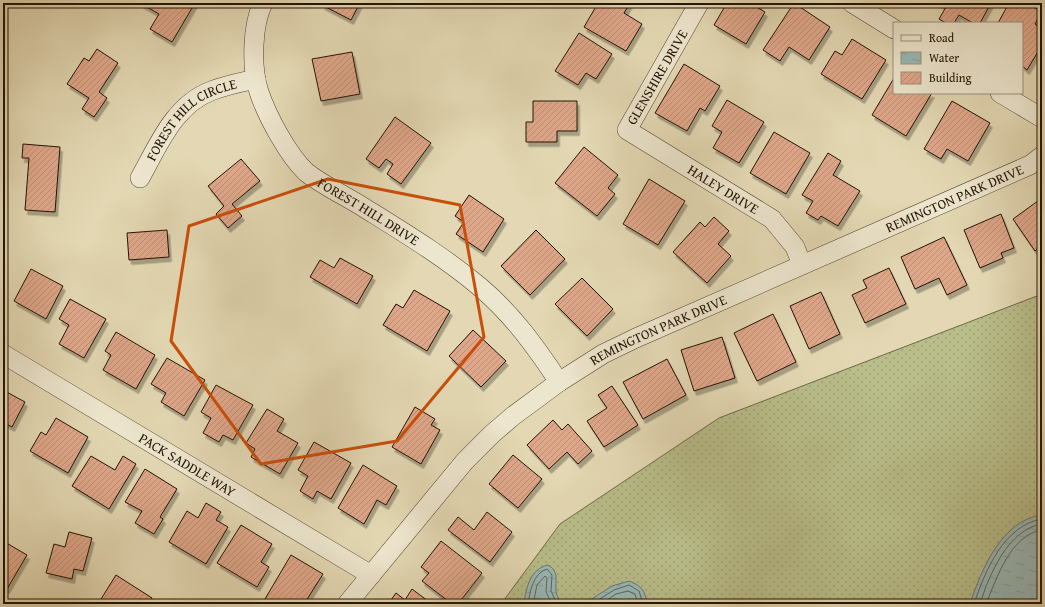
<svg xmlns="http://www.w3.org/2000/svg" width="1045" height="607" font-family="'Gentium Book Plus',serif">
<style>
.grass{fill:url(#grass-dots);stroke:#6d6846}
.water{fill:url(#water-ripples);stroke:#69766f}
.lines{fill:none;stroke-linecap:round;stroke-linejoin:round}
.shore{stroke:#5e655c;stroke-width:1}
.building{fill:url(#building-hatch);stroke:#221202;filter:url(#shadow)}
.minor-casing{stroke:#52442e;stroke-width:20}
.minor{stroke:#ede6ce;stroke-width:19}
.marked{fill:none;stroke:#ca4e0a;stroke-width:3;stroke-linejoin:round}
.labels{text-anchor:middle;stroke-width:3;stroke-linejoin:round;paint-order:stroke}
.street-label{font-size:14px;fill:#221202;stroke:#ede6ce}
</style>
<defs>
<pattern id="grass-dots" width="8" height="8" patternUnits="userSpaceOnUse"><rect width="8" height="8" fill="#b8bd89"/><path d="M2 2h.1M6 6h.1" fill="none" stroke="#9ea175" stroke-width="1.8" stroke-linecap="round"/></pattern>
<pattern id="water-ripples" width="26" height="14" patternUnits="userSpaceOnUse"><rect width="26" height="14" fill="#99b8b7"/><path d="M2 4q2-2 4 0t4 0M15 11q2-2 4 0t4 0" fill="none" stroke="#849d9c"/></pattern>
<pattern id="building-hatch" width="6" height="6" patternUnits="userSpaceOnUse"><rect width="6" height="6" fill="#dfa78a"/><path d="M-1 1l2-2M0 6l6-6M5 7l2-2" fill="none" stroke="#bf8f75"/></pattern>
<filter id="shadow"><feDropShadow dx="2.5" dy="4.5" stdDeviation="0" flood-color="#0004"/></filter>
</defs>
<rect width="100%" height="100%" fill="#e3d8b3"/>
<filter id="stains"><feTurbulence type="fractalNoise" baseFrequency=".005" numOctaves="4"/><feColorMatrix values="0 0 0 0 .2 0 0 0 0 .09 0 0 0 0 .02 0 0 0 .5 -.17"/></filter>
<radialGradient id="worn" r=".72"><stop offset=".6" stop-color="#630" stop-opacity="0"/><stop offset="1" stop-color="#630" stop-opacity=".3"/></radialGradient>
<path class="grass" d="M1042,294V604H501L560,524L719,418Z"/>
<path class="water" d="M1042,515V604H970C981,570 1002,520 1042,515Z
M548,565C565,574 547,592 564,604H524C526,588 530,569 548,565Z
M629,581C641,585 646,592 647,604H584L612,586Z"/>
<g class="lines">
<path class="shore" d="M528,604C530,592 533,573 547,569L552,575L551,591L557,604
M533,604L537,585L545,576L547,578L546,592L552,604
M592,604L614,590L629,585L639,591L643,604
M601,604L616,594L628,591L635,594L638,604
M974,604C985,571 1004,525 1042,519
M980,604C989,575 1008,529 1042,524
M986,604C997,578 1010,535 1042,530"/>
</g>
<path class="building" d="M140,3H195L172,42L150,29L159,14Z
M323,3H360L351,20L322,5Z
M598,3H630L624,13L642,24L626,51L584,27Z
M727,3H760L758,8L765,12L746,44L714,25Z
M794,3L830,27L809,60L789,47L780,61L763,50Z
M938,3H991L980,23H973L959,15L954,23H946L939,19L946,7Z
M1009,3H1026L1042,12L1035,24L1042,29V45L1027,70L1022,66V23H998Z
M579,33L612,54L596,79L586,73L578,85L555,71Z
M852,39L886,60L862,99L821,74L835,51L842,55Z
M97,49L118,63L99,92L107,98L94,117L82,109L89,98L67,84L84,58L89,61Z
M352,52L360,94L321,101L312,59Z
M684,64L720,86L705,111L700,108L687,131L655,113Z
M894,78V93H932L906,136L872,115Z
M727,100L764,122L739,163L713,148L722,132L712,126Z
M533,101H577V131H557V142H526V122H533Z
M952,101L990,123L968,161L947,149L941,159L924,149Z
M395,117L431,143L401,184L387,174L393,164L386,159L379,168L366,159Z
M774,132L810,153L786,194L750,173Z
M23,144L60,147L55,212L25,210L29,158H22Z
M584,147L618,175L608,188L615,194L597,216L555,183Z
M828,153L841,161L833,175L860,191L838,226L821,216L818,220L806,213L813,201L802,195Z
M241,159L260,181L232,204L242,216L228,228L216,214L224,206L208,186Z
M649,179L685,201L658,245L623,224Z
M469,195L504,219L483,252L456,234L464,222L455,216Z
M1042,198V245L1035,251L1013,219Z
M1001,214L1014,248L1001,253L1003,258L980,268L964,230Z
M714,217L729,231L718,244L731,256L707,283L673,252L700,222L705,227Z
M167,230L169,257L129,260L127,233Z
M536,230L565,259L530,295L501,266Z
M944,237L967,285L947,295L939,278L915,289L901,257Z
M340,258L373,276L357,304L310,277L320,260L334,268Z
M889,268L906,304L865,323L852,295L867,288L863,280Z
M31,269L63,286L46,319L14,301Z
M582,278L613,309L587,336L555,304Z
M414,290L450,311L427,351L383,325L396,304L403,308Z
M821,292L840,334L809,349L790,306Z
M70,299L106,319L84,358L59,344L69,325L59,319Z
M773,314L796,362L757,381L734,333Z
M473,330L506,361L481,387L449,356Z
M116,332L155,355L136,389L103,370L111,355L105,351Z
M722,337L735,378L694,391L681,350Z
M167,358L205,380L184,416L161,402L166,393L151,384Z
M667,359L686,395L643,419L623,382Z
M216,385L253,405L233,440L223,435L219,442L203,433L211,418L201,412Z
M612,386L638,425L604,447L587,421L607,408L598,395Z
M3,390L25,402L12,427L3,422Z
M415,407L435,419L431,425L440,430L421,464L392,447Z
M267,409L284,419L277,431L298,443L280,474L251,457L255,449L246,443Z
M56,418L88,437L68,473L30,451L41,432L46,435Z
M553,420L562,430L568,424L592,451L578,464L567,452L549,469L527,445Z
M314,442L351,463L331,499L317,491L313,499L300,491L308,476L298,470Z
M513,455L542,479L518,508L489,484Z
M91,456L115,470L123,456L136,464L109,509L72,486Z
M363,465L397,486L386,505L377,500L364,524L338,508Z
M145,469L177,489L160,517L163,519L154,534L135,523L142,511L125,502Z
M206,503L221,512L216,520L228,527L206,564L169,542L187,511L198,518Z
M487,512L512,532L490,562L448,530L458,517L474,530Z
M241,525L272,544L261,562L269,567L257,587L217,563Z
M69,532L92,538L83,571L74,569L72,579L46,573L54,544L65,547Z
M3,541L27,555L7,589L3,587Z
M441,541L482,573L458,604H452L422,581L429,573L421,567Z
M291,555L323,574L304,604H299L290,599L287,604H262Z
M116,575L152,598L149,604H109L101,599Z
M412,589L432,604H388L396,593L405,600Z"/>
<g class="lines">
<defs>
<g id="minor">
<path id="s1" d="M263,3C252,25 251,68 259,92C267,116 288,155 306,172C319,183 347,197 363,207C403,232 443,256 480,287C512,314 536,347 559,382"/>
<path id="s2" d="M699,3L627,130L772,219L795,247L802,265"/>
<path d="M852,3L894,29"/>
<path d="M1000,93L1042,118"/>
<path id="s3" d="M140,178C158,146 174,105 211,91C226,85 241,82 256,79"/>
<path id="s4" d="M3,354L371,575"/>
<path id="s5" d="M347,604L465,461L492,434L513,416L559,382L603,354L636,338L1030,165L1042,156"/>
</g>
</defs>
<use href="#minor" class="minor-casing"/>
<use href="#minor" class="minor"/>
</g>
<path class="marked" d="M328,179L460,205L484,337L397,441L261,464L171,341L189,226Z"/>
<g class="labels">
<g class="street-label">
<text transform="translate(657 77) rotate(-60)" y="5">GLENSHIRE DRIVE</text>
<text dy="5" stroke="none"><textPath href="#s3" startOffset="81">FOREST HILL CIRCLE</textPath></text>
<text dy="5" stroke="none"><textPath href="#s2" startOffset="259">HALEY DRIVE</textPath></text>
<text dy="5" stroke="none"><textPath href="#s5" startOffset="745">REMINGTON PARK DRIVE</textPath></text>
<text dy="5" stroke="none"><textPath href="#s1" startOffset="258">FOREST HILL DRIVE</textPath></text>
<text dy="5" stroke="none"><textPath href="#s5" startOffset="421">REMINGTON PARK DRIVE</textPath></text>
<text dy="5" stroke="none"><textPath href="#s4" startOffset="215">PACK SADDLE WAY</textPath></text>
</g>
</g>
<rect width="1045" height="607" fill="none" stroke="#e3d8b3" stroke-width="16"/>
<rect x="4" y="4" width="1037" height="599" fill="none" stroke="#221202" stroke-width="2"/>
<rect x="8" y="8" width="1029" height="591" fill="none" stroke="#221202"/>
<rect x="893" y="22" width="130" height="72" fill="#ede6ce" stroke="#9c917c"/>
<rect x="901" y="35" width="20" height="6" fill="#ede6ce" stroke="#9c917c"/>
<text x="929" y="42" font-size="12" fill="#221202">Road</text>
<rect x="901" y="52" width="20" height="12" fill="url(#water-ripples)" stroke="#9c917c"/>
<text x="929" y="62" font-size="12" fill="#221202">Water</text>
<rect x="901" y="72" width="20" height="12" fill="url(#building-hatch)" stroke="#9c917c"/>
<text x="929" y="82" font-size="12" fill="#221202">Building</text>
<rect width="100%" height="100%" filter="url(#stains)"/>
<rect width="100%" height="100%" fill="url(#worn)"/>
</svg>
